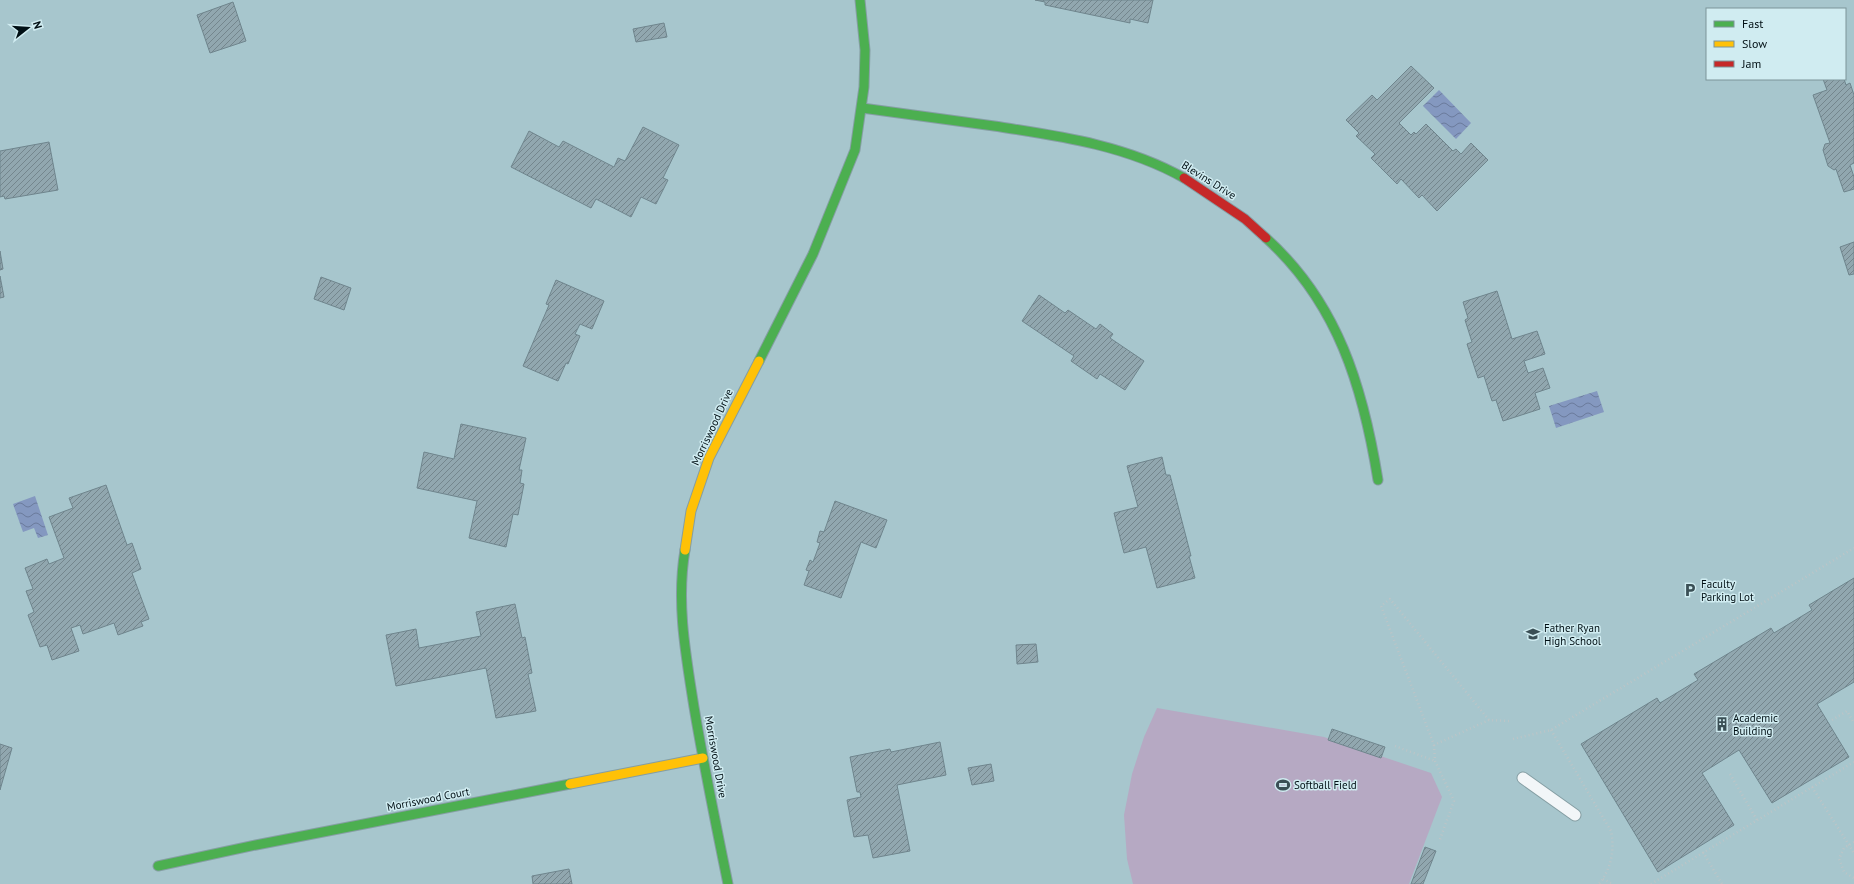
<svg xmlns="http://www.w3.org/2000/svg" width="1854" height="884" font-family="'PT Sans',sans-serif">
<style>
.pitch{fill:#b6a9c3}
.water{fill:url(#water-waves)}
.building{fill:url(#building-hatch);stroke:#6f858d}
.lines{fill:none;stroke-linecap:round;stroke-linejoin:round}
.lane-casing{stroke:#859ea3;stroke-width:13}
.fast-casing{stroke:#859ea3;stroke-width:11}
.slow-casing{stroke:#859ea3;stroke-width:11}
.jam-casing{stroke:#859ea3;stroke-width:11}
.path{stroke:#bcc5c7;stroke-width:2.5;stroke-dasharray:1 3;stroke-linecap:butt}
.lane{stroke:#f2f6f8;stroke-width:11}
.fast{stroke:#4caf50;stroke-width:9}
.slow{stroke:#ffc107;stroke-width:9}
.jam{stroke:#c62828;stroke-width:9}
.labels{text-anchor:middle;stroke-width:3;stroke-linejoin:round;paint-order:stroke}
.street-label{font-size:11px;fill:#000f14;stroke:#d0ecf1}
.poi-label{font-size:11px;fill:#000f14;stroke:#d0ecf1;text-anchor:start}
</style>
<defs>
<pattern id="water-waves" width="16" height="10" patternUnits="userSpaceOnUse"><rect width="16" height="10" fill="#8498c0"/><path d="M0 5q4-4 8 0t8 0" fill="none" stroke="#6a7a9b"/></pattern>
<pattern id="building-hatch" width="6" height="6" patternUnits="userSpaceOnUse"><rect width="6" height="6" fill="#91a7af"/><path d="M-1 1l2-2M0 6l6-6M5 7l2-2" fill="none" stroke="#74868d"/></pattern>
</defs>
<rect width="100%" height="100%" fill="#a7c6cd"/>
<path class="pitch" d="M1157,708L1324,737L1431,773L1442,797L1409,884H1133L1127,859L1124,815L1132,774L1144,737Z"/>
<path class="water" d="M1439,90L1471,123L1456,139L1423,106Z
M1597,391L1604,412L1556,428L1549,406Z
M35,496L48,535L38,538L34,528L23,532L13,504Z"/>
<path class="building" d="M1035,0H1153L1148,23L1130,19V23L1045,5V2Z
M233,2L246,41L210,53L197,15Z
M664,23L667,37L636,42L633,29Z
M1411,66L1434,88L1399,123L1411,135L1414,132L1416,134L1426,124L1453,151L1456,149L1461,154L1471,143L1488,160L1437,211L1422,195L1419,198L1401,179L1397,184L1371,158L1375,154L1356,136L1359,133L1346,120L1372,95L1377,100Z
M1823,79H1844L1846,85L1850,83L1854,95V163L1850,165L1854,177V189L1844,192L1836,169L1834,170L1828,166L1823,150L1825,144L1830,143L1813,95L1827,90Z
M643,127L679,145L663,178L668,180L656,204L641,197L631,217L596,199L591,208L511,167L529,131L559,147L563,141L614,167L618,158L625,161Z
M49,142L58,190L5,199L4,196L0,197V151Z
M1854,242V274L1849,275L1840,247Z
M0,251L3,269L0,270Z
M0,276L4,297L0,298Z
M321,277L351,288L344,310L314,299Z
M556,280L604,301L592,329L580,324L575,334L580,336L568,364L566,363L558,381L523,366L549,305L546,304Z
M1497,291L1512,339L1537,331L1545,354L1524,361L1528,373L1543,368L1550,388L1535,393L1540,409L1503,421L1496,400L1492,401L1484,376L1478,378L1467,344L1472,342L1465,320L1468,318L1463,302Z
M1039,295L1065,313L1068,310L1096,329L1100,324L1113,334L1110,338L1144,361L1125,390L1100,374L1097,379L1071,361L1074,356L1022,321Z
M461,424L526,438L519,470H522L520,483L524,484L518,515L513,514L506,547L469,538L477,501L417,488L424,452L454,459Z
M1162,457L1166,475H1170L1191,556H1189L1195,578L1157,588L1146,547L1124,553L1114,513L1138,507L1127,466Z
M106,485L127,545L132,543L141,569L132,573L149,619L141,622L143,626L118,635L114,623L83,634L80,625L71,628L79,651L52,660L47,645L40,647L28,615L34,612L26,591L33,589L25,568L47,559L49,564L64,558L49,517L73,508L69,498Z
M835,501L887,520L876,548L861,542L841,598L804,585L809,571L806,570L810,560L813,562L820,543L817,542L820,531L824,532Z
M1854,578V682L1817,704L1849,757L1772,803L1739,750L1702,773L1734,825L1658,872L1581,744L1657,698L1660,703L1698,680L1694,674L1771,628L1774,633L1812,610L1809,605Z
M515,604L522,638L525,637L532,673L528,674L536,711L496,718L486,668L396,686L386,635L416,629L419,648L481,636L476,612Z
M1036,644L1038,662L1017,664L1016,645Z
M1332,729L1385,747L1381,758L1328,740Z
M940,742L946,775L897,785L910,851L873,858L868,835L854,837L847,800L861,797L860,792H857L850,757L890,749L891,752Z
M0,744L12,748L0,790Z
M991,764L994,781L972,785L968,768Z
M1425,847L1436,851L1423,884H1411Z
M569,869L572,884H533L532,876Z"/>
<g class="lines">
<defs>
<path id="lane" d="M1523,778L1575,815"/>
<path id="fast" d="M862,108C906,114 950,120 994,126C1059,136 1126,145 1184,178
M1266,238C1338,303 1363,387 1378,480
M759,361L813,254L855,150L864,87L865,50L860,0
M685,550C676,603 686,656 694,707C704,767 716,825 728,884
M158,866L256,845L570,784"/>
<path id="slow" d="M685,550L691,511L709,458L759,361
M570,784L703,758"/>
<path id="jam" d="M1184,178L1245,219L1266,238"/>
</defs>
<use href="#lane" class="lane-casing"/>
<use href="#fast" class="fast-casing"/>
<use href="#slow" class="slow-casing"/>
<use href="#jam" class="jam-casing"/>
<path class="path" d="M1489,720L1390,599L1381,606L1434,745L1489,720L1509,721
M1832,720L1847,711L1854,723
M1551,730L1611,831C1615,850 1611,869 1599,884
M1513,739L1551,730L1854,548
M1434,745L1435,761L1454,801L1439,842
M1395,746L1435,761
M1730,774L1757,820
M1812,787L1854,853
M1854,842L1844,848L1839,859L1844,872L1854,878
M1703,852L1722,884
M1603,879L1613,884
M1651,884L1854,762"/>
<use href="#lane" class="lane"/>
<use href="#fast" class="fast"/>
<use href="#slow" class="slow"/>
<use href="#jam" class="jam"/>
</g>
<defs>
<symbol id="parking-bare" viewBox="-9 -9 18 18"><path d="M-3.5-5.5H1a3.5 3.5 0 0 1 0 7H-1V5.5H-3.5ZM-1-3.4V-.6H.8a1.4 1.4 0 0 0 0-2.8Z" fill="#3a4f55" stroke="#d0ecf1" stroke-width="2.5" paint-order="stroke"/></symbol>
<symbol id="university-bare" viewBox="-9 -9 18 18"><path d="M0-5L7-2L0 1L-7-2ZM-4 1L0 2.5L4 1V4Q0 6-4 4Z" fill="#3a4f55" stroke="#d0ecf1" stroke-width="2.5" paint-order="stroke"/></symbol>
<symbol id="building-bare" viewBox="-9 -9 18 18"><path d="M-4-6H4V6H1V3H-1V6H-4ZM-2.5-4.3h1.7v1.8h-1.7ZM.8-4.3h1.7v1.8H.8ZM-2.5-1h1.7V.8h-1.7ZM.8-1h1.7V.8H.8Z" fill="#3a4f55" stroke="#d0ecf1" stroke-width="2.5" paint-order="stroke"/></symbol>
<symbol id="stadium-bare" viewBox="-9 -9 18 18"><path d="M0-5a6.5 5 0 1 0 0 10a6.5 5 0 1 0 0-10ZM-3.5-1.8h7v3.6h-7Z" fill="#3a4f55" stroke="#d0ecf1" stroke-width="2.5" paint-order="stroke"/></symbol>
</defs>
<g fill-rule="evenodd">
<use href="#parking-bare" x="1680" y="580" width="20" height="20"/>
<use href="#university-bare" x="1523" y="624" width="20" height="20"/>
<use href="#building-bare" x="1712" y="714" width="20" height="20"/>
<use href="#stadium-bare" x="1273" y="775" width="20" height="20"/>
</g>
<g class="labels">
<g class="street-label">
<text transform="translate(1209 180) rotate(32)" y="4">Blevins Drive</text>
<text transform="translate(712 427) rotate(-65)" y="4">Morriswood Drive</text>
<text transform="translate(716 757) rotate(80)" y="4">Morriswood Drive</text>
<text transform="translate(428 799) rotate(-11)" y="4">Morriswood Court</text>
</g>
<g class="poi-label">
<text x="1701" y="588">Faculty<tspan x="1701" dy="13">Parking Lot</tspan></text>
<text x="1544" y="632">Father Ryan<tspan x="1544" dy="13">High School</tspan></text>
<text x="1733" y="722">Academic<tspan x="1733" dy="13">Building</tspan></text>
<text x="1294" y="789">Softball Field</text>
</g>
</g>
<rect x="1706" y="8" width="140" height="72" fill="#d0ecf1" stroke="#7d9499"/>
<rect x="1714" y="21" width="20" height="6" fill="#4caf50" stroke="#7d9499"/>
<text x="1742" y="28" font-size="12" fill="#000f14">Fast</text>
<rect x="1714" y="41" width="20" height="6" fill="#ffc107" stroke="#7d9499"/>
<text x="1742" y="48" font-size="12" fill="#000f14">Slow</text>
<rect x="1714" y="61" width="20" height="6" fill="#c62828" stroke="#7d9499"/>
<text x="1742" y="68" font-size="12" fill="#000f14">Jam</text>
<g transform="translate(28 28) rotate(73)" stroke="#d0ecf1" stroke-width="3" paint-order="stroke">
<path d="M0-3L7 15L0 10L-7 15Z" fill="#000f14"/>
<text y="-6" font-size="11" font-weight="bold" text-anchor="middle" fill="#000f14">N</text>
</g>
</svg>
